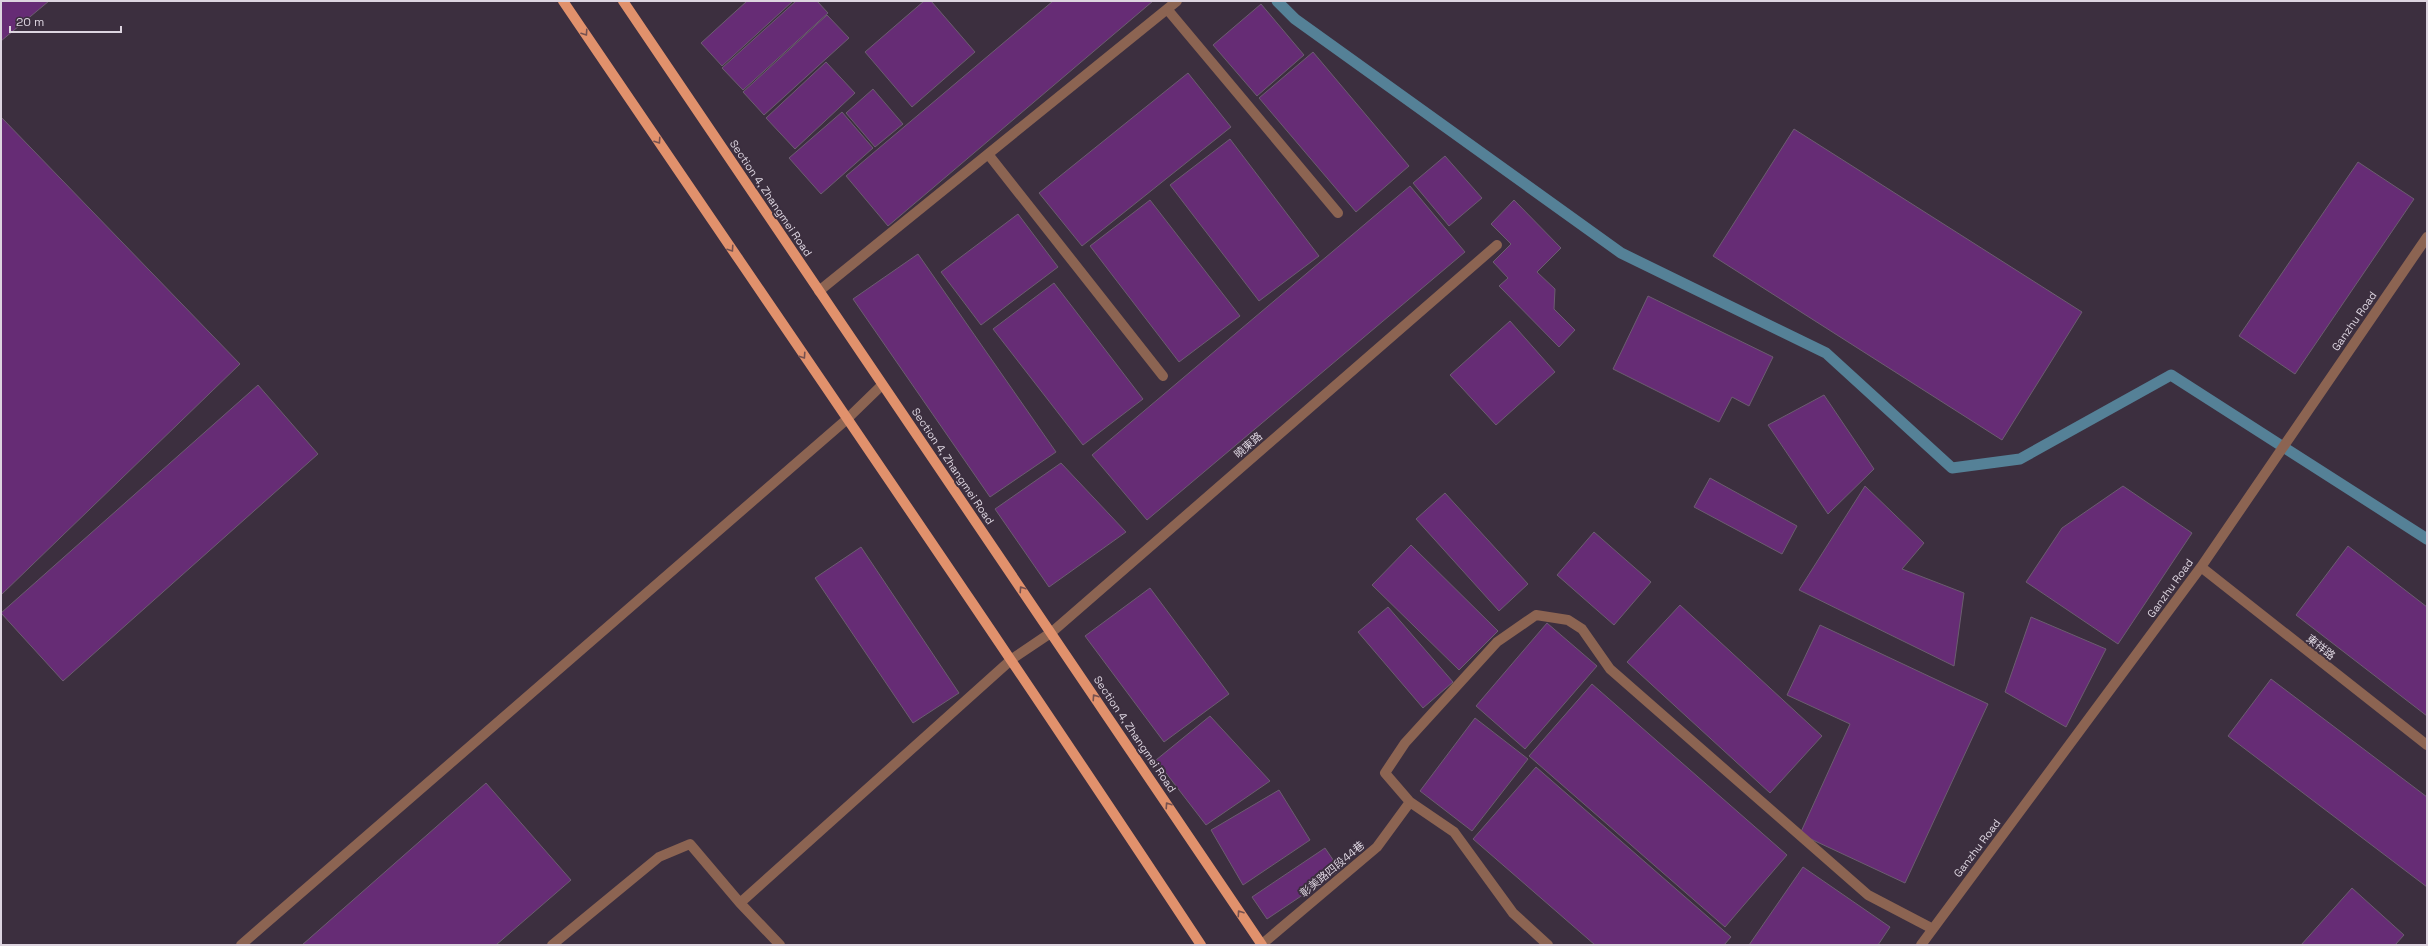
<svg xmlns="http://www.w3.org/2000/svg" width="2428" height="946" font-family="'Space Grotesk','Noto Sans TC',sans-serif">
<style>
.lines{fill:none;stroke-linecap:round;stroke-linejoin:round}
.stream{stroke:#558197;stroke-width:11}
.building{fill:#662c75;stroke:#6c5d70}
.minor{stroke:#8c6452;stroke-width:10}
.major{stroke:#e1916c;stroke-width:10}
.oneway{stroke:#76514f}
.labels{text-anchor:middle;stroke-width:4;stroke-linejoin:round;paint-order:stroke}
.street-label{font-size:11px;fill:#ddd5e0;stroke:#3c2f3f}
</style>
<rect width="100%" height="100%" fill="#3c2f3f"/>
<g class="lines">
<path class="stream" d="M1277,1L1295,19L1621,253L1826,353L1952,468L2020,459L2171,375L2427,539"/>
</g>
<path class="building" d="M1,1H49L1,41Z
M747,1H793L722,66L701,43Z
M796,1H817L828,13L743,90L722,68Z
M924,1H931L975,52L912,107L865,52Z
M1053,1H1153L888,226L846,176Z
M1261,4L1304,55L1257,96L1213,45Z
M827,15L849,38L764,115L743,92Z
M1313,52L1409,166L1356,212L1259,98Z
M826,62L855,93L795,149L766,118Z
M1188,73L1231,127L1082,246L1039,193Z
M873,89L903,124L875,147L846,113Z
M842,112L873,148L821,194L789,158Z
M1,117L240,364L1,595Z
M1794,129L2082,312L2002,440L1713,256Z
M1230,139L1319,256L1259,301L1170,185Z
M1445,156L1482,198L1449,226L1413,183Z
M2358,162L2414,199L2295,374L2239,336Z
M1410,186L1465,252L1147,520L1092,455Z
M1150,200L1240,316L1179,362L1090,246Z
M1514,200L1561,248L1537,272L1555,289L1554,309L1575,330L1559,347L1499,286L1508,278L1493,262L1511,244L1491,224Z
M1018,214L1058,267L981,325L941,272Z
M918,254L1056,452L990,497L853,299Z
M1054,283L1143,399L1083,445L993,329Z
M1648,296L1773,357L1749,406L1732,397L1719,422L1613,369Z
M1510,321L1555,372L1496,425L1450,375Z
M258,385L318,454L63,681L1,613Z
M1824,395L1874,469L1828,514L1768,425Z
M1061,463L1126,532L1049,587L995,509Z
M1710,478L1797,526L1782,554L1694,507Z
M1865,486L1924,543L1902,569L1964,593L1954,666L1799,590Z
M2123,486L2192,533L2118,644L2026,582L2062,528Z
M1445,493L1528,584L1499,611L1416,519Z
M1594,532L1651,582L1614,625L1557,575Z
M1411,545L1498,631L1459,670L1372,585Z
M2348,546L2427,607V716L2296,615Z
M861,547L959,693L913,723L815,578Z
M1150,588L1229,694L1164,742L1085,636Z
M1680,605L1822,736L1770,793L1627,662Z
M1388,607L1453,682L1423,708L1358,632Z
M2031,617L2106,649L2066,727L2005,692Z
M1547,623L1597,666L1525,749L1476,706Z
M1820,625L1988,704L1905,883L1800,834L1850,724L1787,695Z
M2271,679L2427,797V887L2228,736Z
M1592,684L1787,855L1725,927L1529,756Z
M1210,716L1270,781L1206,825L1156,760Z
M1475,718L1528,759L1472,831L1420,791Z
M1536,767L1731,937L1724,945H1595L1473,839Z
M486,783L571,880L496,945H302Z
M1279,790L1310,840L1243,885L1211,830Z
M1325,848L1340,870L1267,919L1252,897Z
M1803,867L1890,927L1878,945H1749Z
M2352,888L2404,935L2395,945H2301Z"/>
<g class="lines">
<path class="minor" d="M1167,9L1338,213
M988,154L1163,376
M819,291L1177,1
M2201,567L2427,745
M740,903L1012,659L1052,632L1497,245
M241,945L846,420L882,385
M552,945L659,857L690,844L740,903L780,945
M1261,945L1377,847L1410,802
M1548,945L1513,913L1454,832L1410,802L1385,773L1405,743L1497,642L1536,615L1568,620L1582,629L1610,669L1868,895L1933,929
M1921,945L2201,567L2427,237"/>
<path class="major" d="M563,1C776,315 992,628 1201,945
M623,1L1262,945"/>
</g>
<defs><path id="oneway-chevron" d="M-2-3.5L2.5 0L-2 3.5" fill="none" stroke-width="1.6" stroke-linecap="round" stroke-linejoin="round"/></defs>
<g class="oneway">
<use href="#oneway-chevron" transform="translate(585 33) rotate(56)"/>
<use href="#oneway-chevron" transform="translate(658 141) rotate(56)"/>
<use href="#oneway-chevron" transform="translate(731 249) rotate(56)"/>
<use href="#oneway-chevron" transform="translate(803 356) rotate(56)"/>
<use href="#oneway-chevron" transform="translate(1022 589) rotate(-124)"/>
<use href="#oneway-chevron" transform="translate(1095 697) rotate(-124)"/>
<use href="#oneway-chevron" transform="translate(1168 805) rotate(-124)"/>
<use href="#oneway-chevron" transform="translate(1240 913) rotate(-124)"/>
</g>
<g class="labels">
<g class="street-label">
<text transform="translate(771 198) rotate(56)" y="4">Section 4, Zhangmei Road</text>
<text transform="translate(2354 321) rotate(-55)" y="4">Ganzhu Road</text>
<text transform="translate(1248 445) rotate(-41)" y="4">曉東路</text>
<text transform="translate(953 466) rotate(56)" y="4">Section 4, Zhangmei Road</text>
<text transform="translate(2170 588) rotate(-54)" y="4">Ganzhu Road</text>
<text transform="translate(2321 647) rotate(38)" y="4">東祥路</text>
<text transform="translate(1135 734) rotate(56)" y="4">Section 4, Zhangmei Road</text>
<text transform="translate(1977 848) rotate(-53)" y="4">Ganzhu Road</text>
<text transform="translate(1332 869) rotate(-40)" y="4">彰美路四段44巷</text>
</g>
</g>
<rect width="2428" height="946" fill="none" stroke="#ddd5e0" stroke-width="4"/>
<path d="M10 26v6h111v-6" fill="none" stroke="#ddd5e0" stroke-width="2"/>
<text x="16" y="26" font-size="12" fill="#ddd5e0" stroke="#3c2f3f" stroke-width="3" paint-order="stroke">20 m</text>
</svg>
